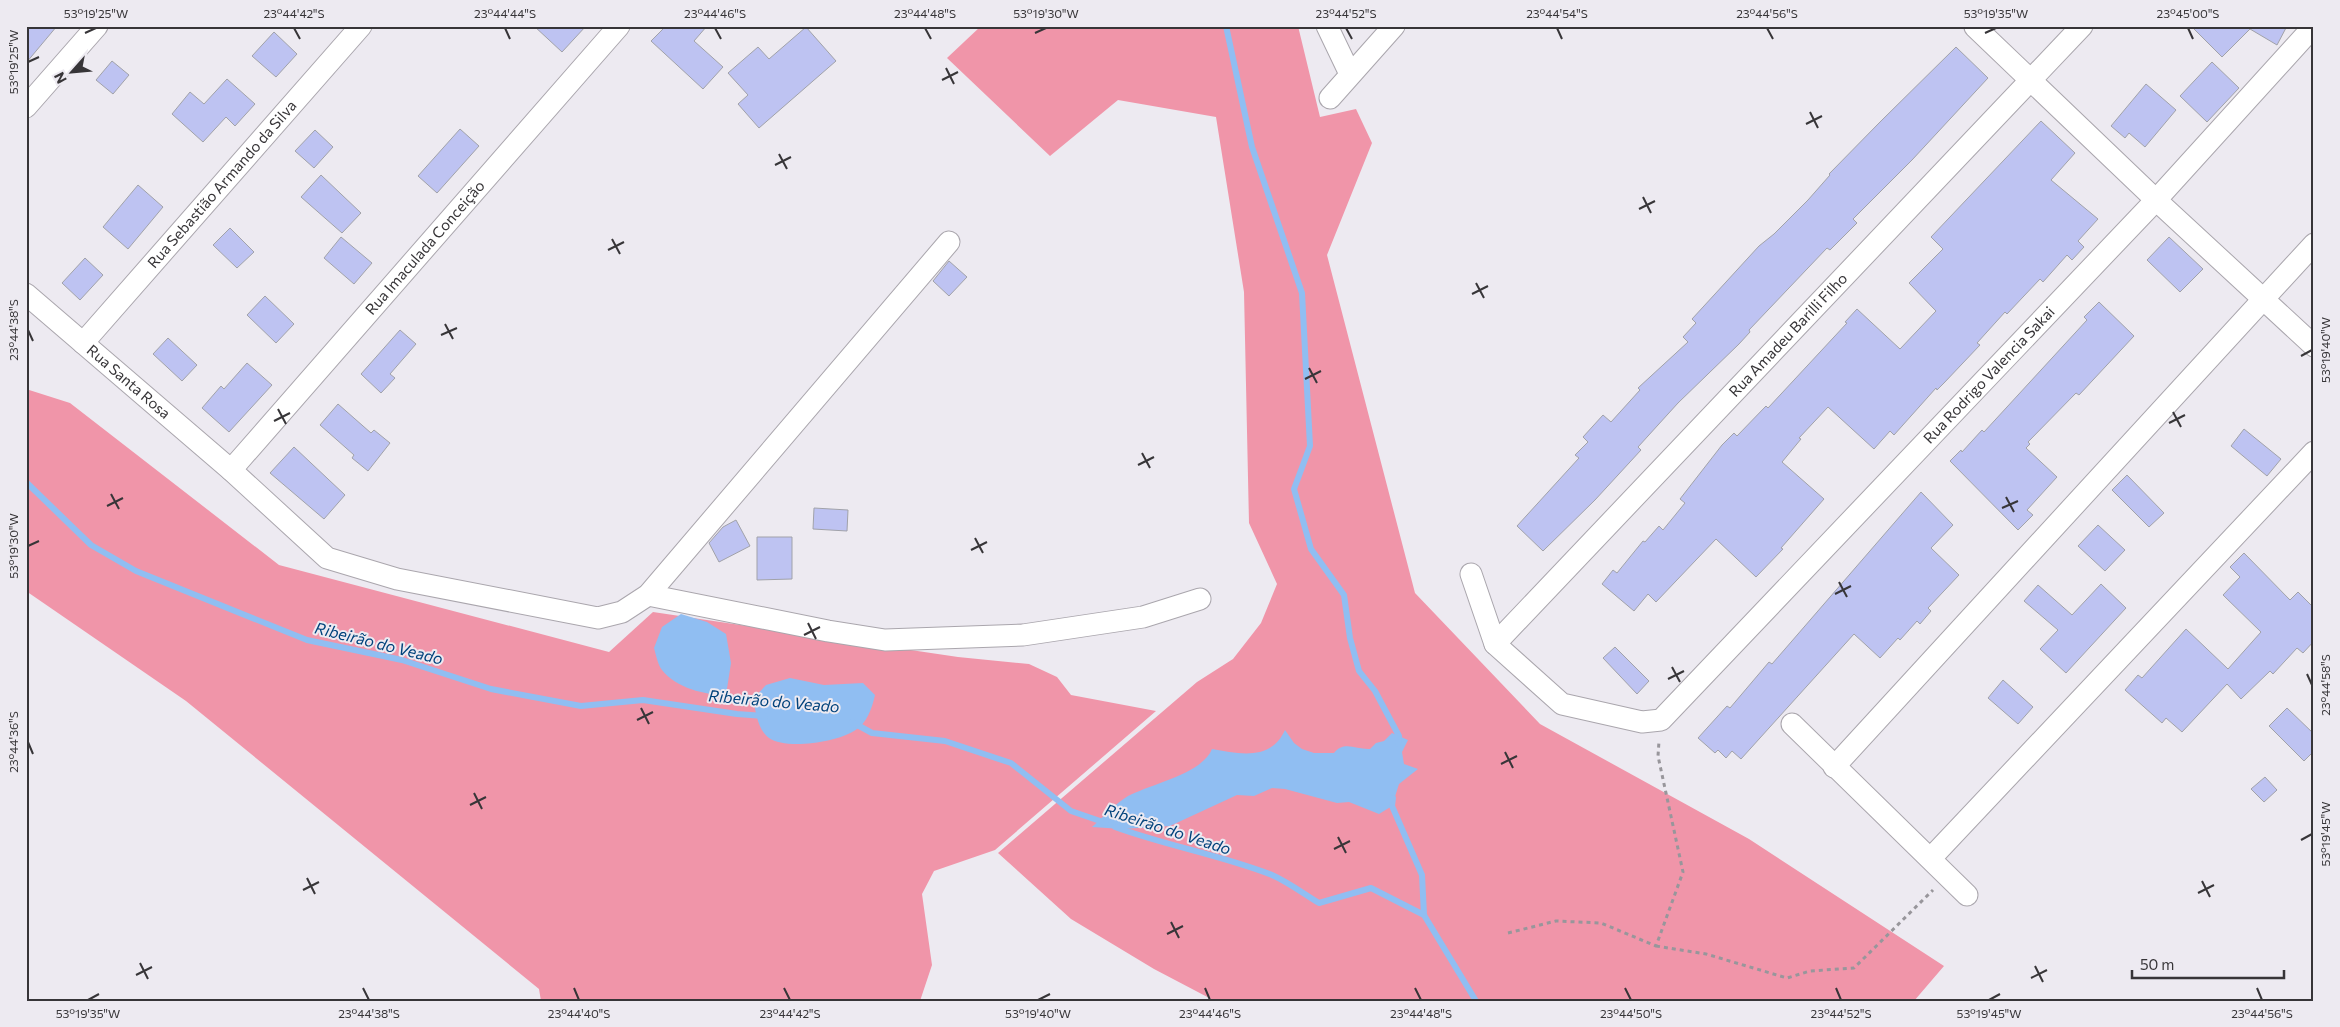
<svg xmlns="http://www.w3.org/2000/svg" width="2340" height="1027" font-family="Commissioner,sans-serif">
<style>
.forest{fill:#f095a9}
.water{fill:#90bef2}
.lines{fill:none;stroke-linecap:round;stroke-linejoin:round}
.stream{stroke:#90bef2;stroke-width:6}
.building{fill:#bec3f2;stroke:#a1a2a9}
.minor-casing{stroke:#aaa6ad;stroke-width:23}
.path{stroke:#98969b;stroke-width:3;stroke-dasharray:4 4;stroke-linecap:butt}
.minor{stroke:#fff;stroke-width:21}
.ticks{fill:none;stroke:#373538;stroke-width:2}
.labels{text-anchor:middle;stroke-width:4;stroke-linejoin:round;paint-order:stroke}
.street-label{font-size:15px;fill:#373538;stroke:#edeaf1}
.water-label{font-size:16px;font-style:italic;fill:#00427b;stroke:#edeaf1}
.neatline{fill:none;stroke:#373538;stroke-width:2}
.ticks-label{font-size:12px;text-anchor:middle;fill:#373538}
</style>
<rect width="100%" height="100%" fill="#edeaf1"/>
<path class="forest" d="M981,26H1298L1320,117L1356,109L1372,143L1327,255L1415,593L1540,724L1749,839L1944,966L1914,1001H1215L1154,969L1071,919L998,853L1197,682L1233,659L1261,623L1277,584L1249,523L1244,292L1216,117L1118,100L1050,156L947,58Z
M26,389L70,403L279,565L609,652L653,612L958,657L1029,664L1057,677L1071,695L1156,711L995,850L934,871L922,894L932,965L920,1001H541L539,989L186,701L26,591Z"/>
<path class="water" d="M681,614L707,622L726,634L731,663L726,695C705,695 676,688 662,670C658,665 656,655 654,648L662,627Z
M790,678L824,685L863,683L875,695C872,708 867,724 854,731C837,742 786,750 769,738C757,729 756,711 753,699L766,685Z
M1285,730L1294,743L1302,749L1314,753H1334C1344,740 1357,750 1370,749L1376,743L1384,741L1392,733L1408,740L1402,752L1404,764L1418,769L1399,784L1392,806L1379,814L1349,802L1337,803L1285,789L1272,788L1254,796L1237,795L1170,826L1122,829L1092,827C1103,817 1115,804 1128,796C1151,784 1202,774 1212,749C1240,754 1271,761 1285,730Z"/>
<g class="lines">
<path class="stream" d="M1226,26L1252,147L1302,293L1310,446L1294,489L1311,549L1344,595L1350,638L1359,671L1375,691L1399,736L1398,744
M26,482L91,545L136,571L307,640L402,660L491,689L581,706L643,700L737,714L765,716
M852,722L872,733L945,741L1011,763L1071,811L1106,823
M1393,798L1392,806L1422,875L1424,915
M1115,827C1167,846 1221,855 1272,875C1288,882 1304,894 1319,903L1371,888L1424,915L1476,1001"/>
</g>
<path class="building" d="M26,26H57L26,63Z
M534,26H586L562,52Z
M666,26H707L694,41L723,67L703,89L651,41Z
M2191,26H2287L2277,45L2250,29L2222,57Z
M806,27L836,61L759,128L738,104L748,95L728,73L758,47L769,59Z
M274,32L297,54L276,77L252,56Z
M1956,47L1988,78L1912,160L1853,219L1857,223L1830,250L1827,248L1749,330L1750,332L1739,344L1678,403L1638,447L1641,450L1595,500L1543,551L1517,526L1579,458L1575,455L1588,442L1583,437L1603,415L1611,422L1640,390L1638,388L1688,342L1683,337L1696,323L1692,319L1715,294L1759,246L1774,234L1808,200L1830,175L1829,174L1880,122Z
M112,61L129,75L113,94L96,80Z
M2212,62L2239,88L2207,122L2180,96Z
M227,79L255,104L235,126L226,117L203,142L172,114L190,92L204,104Z
M2146,84L2176,110L2145,147L2129,133L2125,138L2111,126Z
M2041,121L2075,153L2051,180L2098,219L2078,241L2084,247L2072,260L2067,255L2043,282L2040,279L2007,314L2005,312L1977,343L1980,345L1944,383L1937,390L1936,388L1894,435L1890,431L1874,449L1828,407L1799,438L1801,439L1782,462L1824,499L1781,548L1783,549L1756,577L1716,539L1656,602L1648,594L1634,611L1602,584L1613,570L1617,573L1643,541L1645,542L1659,526L1663,530L1685,503L1680,499L1722,445L1734,433L1737,436L1766,406L1768,408L1847,323L1845,322L1857,309L1900,349L1936,311L1909,283L1943,249L1931,237Z
M460,129L479,146L437,193L418,176Z
M315,130L333,147L314,168L295,151Z
M321,175L361,213L342,233L301,197Z
M138,185L163,207L128,249L103,227Z
M230,228L254,252L237,268L213,245Z
M341,237L372,263L354,284L324,258Z
M2169,237L2203,269L2180,292L2147,260Z
M85,258L103,275L80,300L62,283Z
M949,261L967,277L949,296L933,281Z
M265,296L294,324L276,343L247,315Z
M2099,302L2134,336L2079,395L2076,393L2028,442L2030,444L2026,448L2057,477L2027,510L2033,515L2018,530L1950,461L1961,450L1962,452L1982,430L1984,432L2087,320L2084,317Z
M400,330L416,344L390,374L395,378L381,393L361,374Z
M168,338L197,365L182,381L153,354Z
M247,363L272,385L229,432L202,408L221,386L224,389Z
M338,404L371,433L374,430L390,443L368,471L352,458L354,455L320,425Z
M2244,429L2281,459L2267,476L2231,446Z
M294,447L345,495L324,519L270,473Z
M2127,475L2164,513L2149,527L2112,490Z
M1921,492L1953,525L1931,548L1959,575L1928,608L1931,611L1920,624L1917,621L1900,640L1898,638L1880,658L1854,634L1741,759L1732,751L1726,758L1718,750L1715,753L1698,738L1727,706L1730,708L1769,662L1772,664L1785,649Z
M814,508L848,510L847,531L813,529Z
M736,520L750,546L719,562L709,543L723,527Z
M2098,525L2125,550L2105,571L2078,546Z
M757,537H792V579L757,580Z
M2244,553L2290,600L2298,592L2314,608V641L2303,653L2297,648L2273,674L2270,671L2241,699L2227,684L2182,732L2166,718L2162,723L2125,690L2138,675L2142,678L2186,629L2228,669L2261,632L2223,595L2240,577L2230,567Z
M2101,584L2126,608L2066,673L2040,649L2058,630L2024,601L2038,585L2072,615Z
M1615,647L1649,681L1637,694L1603,658Z
M2003,680L2033,707L2018,724L1988,698Z
M2287,708L2314,734V751L2304,761L2269,726Z
M2265,777L2277,790L2264,802L2251,789Z"/>
<g class="lines">
<defs>
<g id="minor">
<path d="M1327,26L1350,74"/>
<path d="M1975,27L2156,200L2314,346"/>
<path d="M1330,98L1394,26"/>
<path d="M26,107L97,26"/>
<path id="s1" d="M26,294L231,470L327,558L397,579L598,618L622,612L648,595L949,242"/>
<path id="s2" d="M83,343L361,26"/>
<path id="s3" d="M231,470L619,26"/>
<path id="s4" d="M1471,574L1495,644L1562,704L1642,722L1661,720L2156,200L2314,26"/>
<path d="M648,595L828,631L885,640L1023,635L1143,617L1200,599"/>
<path id="s5" d="M1495,644L2082,26"/>
<path d="M1792,724L1967,895"/>
<path d="M1834,767L2314,244"/>
<path d="M1931,858L2314,452"/>
</g>
</defs>
<use href="#minor" class="minor-casing"/>
<path class="path" d="M1508,933L1556,921L1601,923L1656,946L1683,872L1658,756L1659,741
M1656,946L1706,954L1787,978L1810,971L1854,968L1933,890"/>
<use href="#minor" class="minor"/>
</g>
<path class="ticks" d="M294,28L300,39M505,28L510,39M715,28L721,39M925,28L931,39M1346,28L1352,39M1557,28L1562,39M1767,28L1773,39M2188,28L2193,39M85,33L96,28M1035,33L1046,28M1985,33L1996,28M28,62L39,57M946,68L954,84M942,80L958,72M1810,112L1818,128M1806,124L1822,116M779,154L787,169M775,165L791,157M1643,197L1651,213M1639,209L1655,201M612,239L620,254M608,250L624,242M1476,283L1484,298M1472,294L1488,286M445,324L453,339M28,330L33,341M441,335L457,328M2301,356L2312,350M1309,368L1317,383M1305,379L1321,371M278,409L286,424M2173,412L2181,427M274,421L290,413M2169,423L2185,415M1142,453L1150,468M1138,465L1154,457M111,494L119,509M2006,497L2014,512M107,506L123,498M2002,508L2018,501M975,538L983,553M28,546L39,541M971,550L987,542M1839,582L1847,597M1835,594L1851,586M808,623L816,639M804,635L820,627M1672,667L1680,682M2307,674L2312,685M1668,679L1684,671M641,708L649,724M637,720L653,712M28,742L33,754M1505,752L1513,768M1501,764L1517,756M474,793L482,809M470,805L486,797M1338,837L1346,853M2301,840L2312,834M1334,849L1350,841M307,878L315,894M2202,881L2210,897M303,890L319,882M2198,893L2214,885M1171,922L1179,938M1167,934L1183,926M140,963L148,979M2035,966L2043,982M136,975L152,967M2031,978L2047,970M363,988L369,1000M574,988L579,1000M784,988L790,1000M1205,988L1210,1000M1415,988L1421,1000M1625,988L1631,1000M1836,988L1841,1000M2257,988L2262,1000M88,1000L99,994M1038,1000L1050,994M1989,1000L2000,994"/>
<g class="labels">
<g class="street-label">
<text dy="5" stroke="none"><textPath href="#s2" startOffset="211">Rua Sebastião Armando da Silva</textPath></text>
<text dy="5" stroke="none"><textPath href="#s3" startOffset="295">Rua Imaculada Conceição</textPath></text>
<text dy="5" stroke="none"><textPath href="#s5" startOffset="426">Rua Amadeu Barilli Filho</textPath></text>
<text dy="5" stroke="none"><textPath href="#s4" startOffset="741">Rua Rodrigo Valencia Sakai</textPath></text>
<text dy="5" stroke="none"><textPath href="#s1" startOffset="135">Rua Santa Rosa</textPath></text>
</g>
<g class="water-label">
<text transform="translate(379 643) rotate(14)" y="6">Ribeirão do Veado</text>
<text transform="translate(774 701) rotate(5)" y="6">Ribeirão do Veado</text>
<text transform="translate(1168 829) rotate(18)" y="6">Ribeirão do Veado</text>
</g>
</g>
<rect width="2340" height="1027" fill="none" stroke="#edeaf1" stroke-width="55"/>
<g transform="translate(72 72) rotate(243)" stroke="#edeaf1" stroke-width="4" paint-order="stroke">
<path d="M0-4L9 19L0 12L-9 19Z" fill="#373538"/>
<text y="-8" font-size="14" font-weight="bold" text-anchor="middle" fill="#373538">N</text>
</g>
<path d="M2132 970v8h152v-8" fill="none" stroke="#373538" stroke-width="2.5"/>
<text x="2140" y="970" font-size="15" fill="#373538" stroke="#edeaf1" stroke-width="4" paint-order="stroke">50 m</text>
<rect x="28" y="28" width="2284" height="972" class="neatline"/>
<g class="ticks-label">
<text x="96" y="18">53°19'25"W</text>
<text x="294" y="18">23°44'42"S</text>
<text x="505" y="18">23°44'44"S</text>
<text x="715" y="18">23°44'46"S</text>
<text x="925" y="18">23°44'48"S</text>
<text x="1046" y="18">53°19'30"W</text>
<text x="1346" y="18">23°44'52"S</text>
<text x="1557" y="18">23°44'54"S</text>
<text x="1767" y="18">23°44'56"S</text>
<text x="1996" y="18">53°19'35"W</text>
<text x="2188" y="18">23°45'00"S</text>
<text transform="translate(14 62) rotate(-90)" y="4">53°19'25"W</text>
<text transform="translate(14 330) rotate(-90)" y="4">23°44'38"S</text>
<text transform="translate(2326 350) rotate(-90)" y="4">53°19'40"W</text>
<text transform="translate(14 546) rotate(-90)" y="4">53°19'30"W</text>
<text transform="translate(2326 685) rotate(-90)" y="4">23°44'58"S</text>
<text transform="translate(14 742) rotate(-90)" y="4">23°44'36"S</text>
<text transform="translate(2326 834) rotate(-90)" y="4">53°19'45"W</text>
<text x="88" y="1018">53°19'35"W</text>
<text x="369" y="1018">23°44'38"S</text>
<text x="579" y="1018">23°44'40"S</text>
<text x="790" y="1018">23°44'42"S</text>
<text x="1038" y="1018">53°19'40"W</text>
<text x="1210" y="1018">23°44'46"S</text>
<text x="1421" y="1018">23°44'48"S</text>
<text x="1631" y="1018">23°44'50"S</text>
<text x="1841" y="1018">23°44'52"S</text>
<text x="1989" y="1018">53°19'45"W</text>
<text x="2262" y="1018">23°44'56"S</text>
</g>
</svg>
